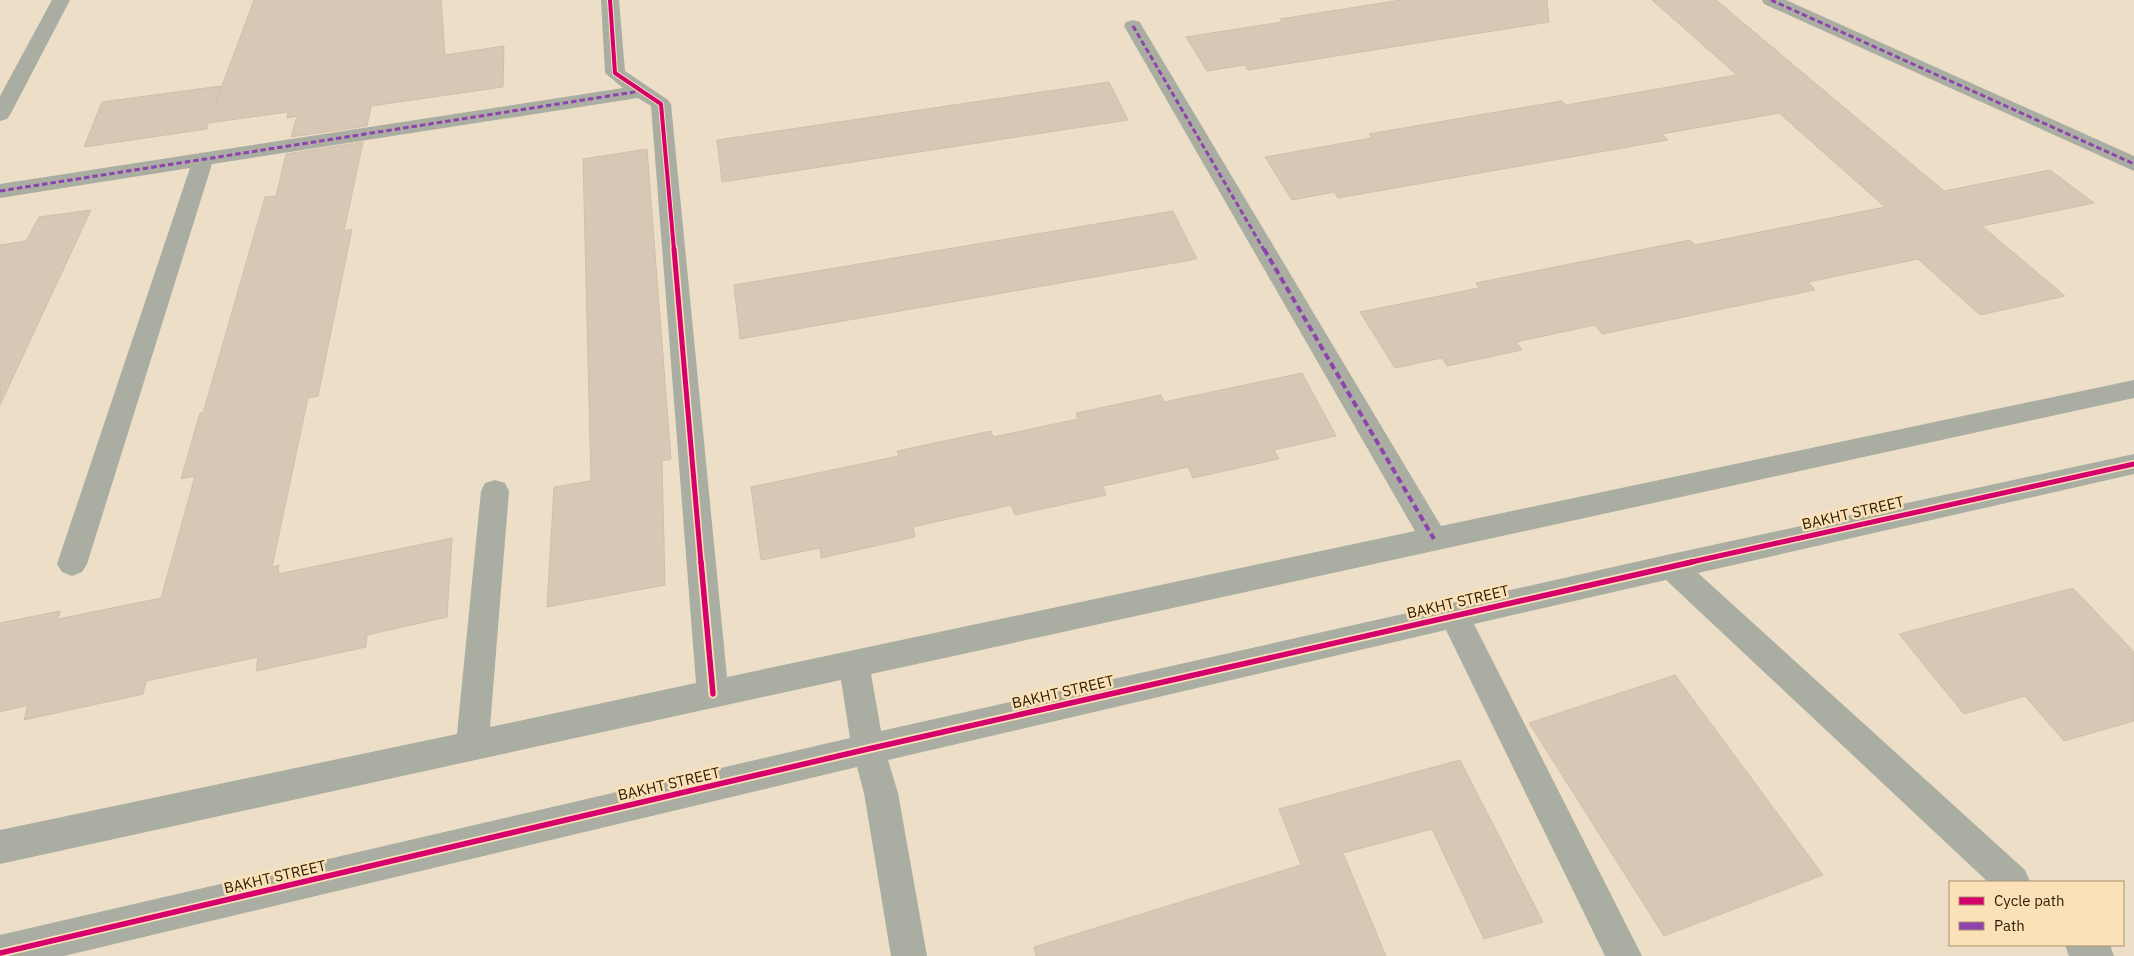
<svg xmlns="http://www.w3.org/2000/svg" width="2134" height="956" font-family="'IBM Plex Sans',sans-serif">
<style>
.building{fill:#d7c7b5;stroke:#d1bfaa}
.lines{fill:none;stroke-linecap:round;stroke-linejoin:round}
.minor{fill:#aaaea2;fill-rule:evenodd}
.quiet-far1{stroke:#8e44ad;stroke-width:3;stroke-dasharray:5.5 3;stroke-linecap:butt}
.quiet{stroke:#8e44ad;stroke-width:4;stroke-dasharray:7 4;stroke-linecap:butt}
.cycleway-far2-casing{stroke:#fbe1b8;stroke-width:6}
.cycleway-far1-casing{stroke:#fbe1b8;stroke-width:8}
.cycleway-casing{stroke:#fbe1b8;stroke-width:9}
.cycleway-far2{stroke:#d6006c;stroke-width:4}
.cycleway-far1{stroke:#d6006c;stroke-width:5}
.cycleway{stroke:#d6006c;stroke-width:5.5}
.labels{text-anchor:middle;stroke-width:5;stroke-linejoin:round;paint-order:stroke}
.street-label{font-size:15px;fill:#2a1a00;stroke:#fbe1b8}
</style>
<rect width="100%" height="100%" fill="#ecdec7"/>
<path class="building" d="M254,0H441L445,55L504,46L503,87L371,106L367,126L291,137L297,116L287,118L288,112L208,123L207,129L84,147L102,102L221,86L214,107Z
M1401,0H1547L1549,22L1248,70L1245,65L1207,71L1186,37L1282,22L1280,19Z
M1652,0H1716L1944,191L2050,170L2094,203L1982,226L2065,296L1980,315L1918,259L1808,282L1815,290L1746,304L1602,334L1595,325L1516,342L1522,350L1447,366L1442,358L1395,368L1360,312L1479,288L1476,283L1590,260L1690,240L1695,245L1885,207L1779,113L1662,134L1668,140L1338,198L1334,192L1292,200L1265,157L1372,138L1369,134L1520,108L1562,101L1566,105L1737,75Z
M1109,82L1128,120L722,182L717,140Z
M363,142L344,231L352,229L318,396L308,398L272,567L279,565L278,574L452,538L447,617L367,635L366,647L256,671L258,657L146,681L143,694L24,720L28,705L0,712V623L60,611L58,619L161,598L195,476L181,479L200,413H203L265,197L276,196L286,154Z
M647,149L671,459L662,461L665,585L547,607L554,487L591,481L583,159Z
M91,210L0,405V245L26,241L39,217Z
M1173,211L1197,259L740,339L734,285Z
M1302,373L1336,436L1274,450L1279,459L1193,478L1188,467L1103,486L1106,495L1015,515L1011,505L913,527L915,537L821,558L820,548L761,560L751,487L899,456L897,451L991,431L993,437L1078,419L1076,413L1161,395L1164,402Z
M2073,588L2134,652V721L2064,741L2025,696L1964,714L1899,634Z
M1675,675L1823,875L1664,936L1529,723Z
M1460,760L1543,922L1484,939L1432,829L1343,853L1386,956H1036L1034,947L1301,865L1279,809Z"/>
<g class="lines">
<path class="minor" d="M52,0H70L10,115L7,119L0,121V96Z
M601,0H619L625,71L668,100L671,104L727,677L1415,531L1124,26L1126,22L1133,20L1140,22L1142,26L1441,526L2134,380V398L871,674L881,731L1671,554L2134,454V474L1698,573L2025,870L2030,882H1988L1666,580L1474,624L1642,956H1605L1446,630L888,760L898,793L927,956H891L864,793L857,767L64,956H0V935L850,738L841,680L0,864V830L457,734L481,491L485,483L495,480L505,483L509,491L490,727L696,683L651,106L638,98L212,164L87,564L82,572L72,576L62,572L57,564L190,168L0,198V184L623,88L605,73Z
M1762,0H1786L2134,156V171L1764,4Z
M2065,945H2110L2114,956H2069Z"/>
<path class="quiet-far1" d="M1771,0L2134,164
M1133,26L1264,250
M0,191L641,91"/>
<path class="quiet" d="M1264,249L1434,539"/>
<defs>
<path id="cycleway-far2" d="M610,0L615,73L661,104L674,250"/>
<path id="cycleway-far1" d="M674,249L701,563
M1687,563L2134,464"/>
<path id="cycleway" d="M701,562L713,694
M0,953L868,749L1692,562"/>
</defs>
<use href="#cycleway-far2" class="cycleway-far2-casing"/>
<use href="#cycleway-far1" class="cycleway-far1-casing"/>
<use href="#cycleway" class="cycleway-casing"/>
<use href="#cycleway-far2" class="cycleway-far2"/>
<use href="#cycleway-far1" class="cycleway-far1"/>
<use href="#cycleway" class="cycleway"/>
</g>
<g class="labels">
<g class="street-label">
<text transform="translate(1853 513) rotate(-13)" y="5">BAKHT STREET</text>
<text transform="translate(1458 602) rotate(-13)" y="5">BAKHT STREET</text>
<text transform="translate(1063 692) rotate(-13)" y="5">BAKHT STREET</text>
<text transform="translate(669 784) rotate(-13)" y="5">BAKHT STREET</text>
<text transform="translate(275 877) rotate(-13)" y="5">BAKHT STREET</text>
</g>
</g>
<rect x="1949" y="881" width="175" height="65" fill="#fbe1b8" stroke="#a7916e"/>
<rect x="1959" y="897" width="25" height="8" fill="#d6006c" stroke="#a7916e"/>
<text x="1994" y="906" font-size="15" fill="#2a1a00">Cycle path</text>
<rect x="1959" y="922" width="25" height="8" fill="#8e44ad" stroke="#a7916e"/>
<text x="1994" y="931" font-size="15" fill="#2a1a00">Path</text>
</svg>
